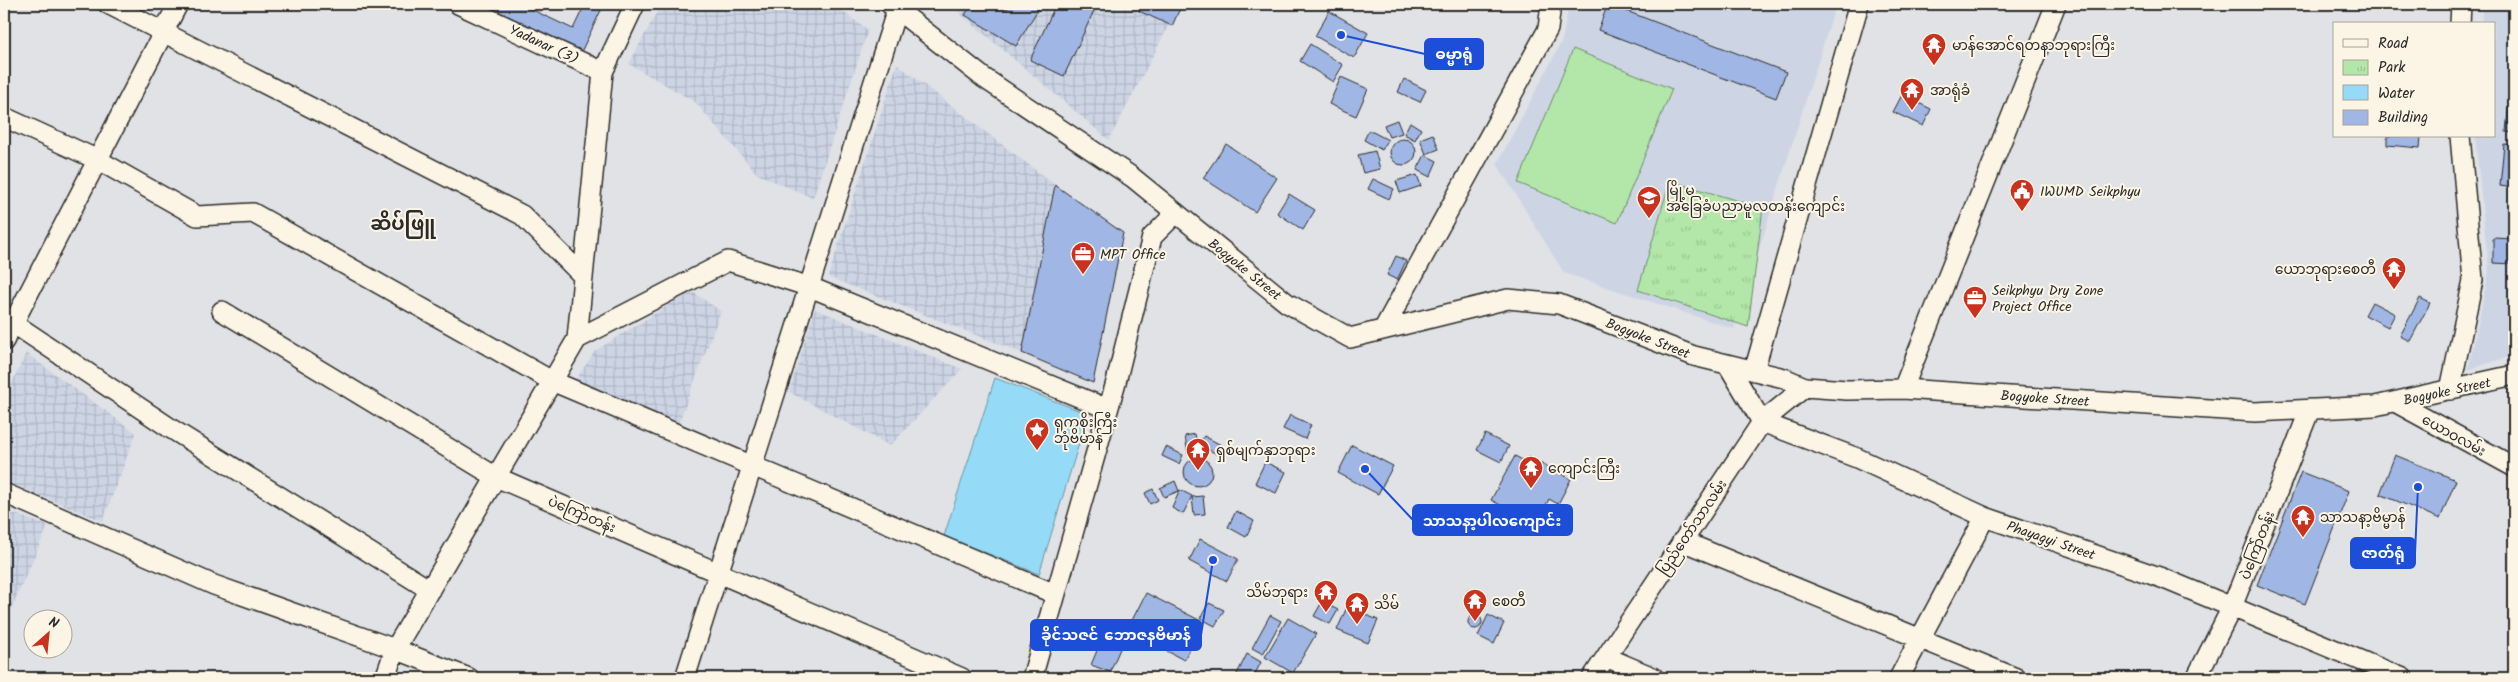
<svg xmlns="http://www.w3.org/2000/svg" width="2518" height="682" font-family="Kalam,'Noto Sans Myanmar',sans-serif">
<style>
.built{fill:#cdd5e5}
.industrial{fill:url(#industrial-grid)}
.park{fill:url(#park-tufts);stroke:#6e896a}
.pitch{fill:#b2e7a9;stroke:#6e896a}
.water{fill:#95dbf7;stroke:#6b95a5}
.building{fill:#a0b6e4;stroke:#2b2b2b}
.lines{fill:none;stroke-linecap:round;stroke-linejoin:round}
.minor-casing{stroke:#2b2b2b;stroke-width:22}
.minor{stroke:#fcf5e5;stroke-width:19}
.labels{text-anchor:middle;stroke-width:4;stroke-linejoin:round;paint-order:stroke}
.street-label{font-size:14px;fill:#2b2b2b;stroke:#fcf5e5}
.poi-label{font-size:14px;fill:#2b2b2b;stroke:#fcf5e5;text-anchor:start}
.district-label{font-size:19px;font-weight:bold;fill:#2b2b2b;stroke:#fcf5e5}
.leader{fill:none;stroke:#1d4ed8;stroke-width:2}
.callout-dot{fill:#1d4ed8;stroke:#fcf5e5;stroke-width:2}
.callout{fill:#1d4ed8;stroke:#1d4ed8;stroke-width:2}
.callout-label{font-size:15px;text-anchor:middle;font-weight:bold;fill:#fff}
</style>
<defs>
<pattern id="industrial-grid" width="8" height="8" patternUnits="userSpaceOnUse" patternTransform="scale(1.25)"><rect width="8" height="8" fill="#cdd5e5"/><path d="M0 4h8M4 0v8" fill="none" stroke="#b0b7c5"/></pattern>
<pattern id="park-tufts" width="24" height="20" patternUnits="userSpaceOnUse" patternTransform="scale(1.25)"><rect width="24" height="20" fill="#b2e7a9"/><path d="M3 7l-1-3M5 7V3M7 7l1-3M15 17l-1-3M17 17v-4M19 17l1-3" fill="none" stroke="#99c692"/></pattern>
</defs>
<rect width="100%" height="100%" fill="#e0e2e5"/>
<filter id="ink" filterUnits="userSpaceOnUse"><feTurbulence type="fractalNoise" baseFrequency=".02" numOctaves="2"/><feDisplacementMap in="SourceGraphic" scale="10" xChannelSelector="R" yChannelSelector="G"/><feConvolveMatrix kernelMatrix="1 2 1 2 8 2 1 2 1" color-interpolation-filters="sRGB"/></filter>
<g filter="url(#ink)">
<path class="built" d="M1569,4H1836L1734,329L1564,273L1497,164L1562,41Z
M2483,4H2514V355L2468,370L2489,272L2475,136H2494V24H2481Z"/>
<path class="industrial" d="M661,4H832L868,30L813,198L757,174L695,102L629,64Z
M949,4H1180L1109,140Z
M897,64L1055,185L1022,353L828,277Z
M691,291L721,311L678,425L573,384L595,351Z
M815,309L962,369L890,446L789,392Z
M26,353L136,433L103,521L4,481V400Z
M4,510L48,526L4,625Z"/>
<path class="park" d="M1670,181L1763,208L1748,327L1638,290Z"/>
<path class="pitch" d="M1573,49L1672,89L1617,223L1518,183Z"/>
<path class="water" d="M995,378L1088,414L1039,574L944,536Z"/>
<path class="building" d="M479,4H520L573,29L585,4H604L581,52Z
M972,4H998L1007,9L1010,4H1041L1016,46L965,15Z
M1056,4H1097L1064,76L1030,60Z
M1142,4H1182L1172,26L1139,11Z
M1608,4L1786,72L1776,98L1598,30Z
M1329,11L1368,33L1354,58L1315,36Z
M2514,41V79H2511Z
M1310,44L1343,65L1333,82L1300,61Z
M1341,77L1368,89L1356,116L1329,104Z
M1404,79L1426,90L1420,102L1398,92Z
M2510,90H2514V133L2506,132Z
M1902,95L1931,109L1923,126L1893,112Z
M1397,120L1402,133L1389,137L1384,125Z
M1410,122L1421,129L1415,140L1404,134Z
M1369,130L1388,140L1382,150L1364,140Z
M1433,134L1439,149L1426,154L1420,139Z
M2387,136H2421L2420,148L2387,145Z
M1390 152a13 13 0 1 1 26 0a13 13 0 1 1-26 0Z
M1226,144L1277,178L1255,212L1203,178Z
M2504,144L2514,145V188L2500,186Z
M1375,151L1380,169L1363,173L1358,155Z
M1425,155L1437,161L1430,177L1417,170Z
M1417,175L1421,186L1400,193L1396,181Z
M1373,179L1394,189L1389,199L1368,189Z
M1055,185L1123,233L1093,383L1022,353Z
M1289,194L1315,210L1303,230L1277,213Z
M2493,238L2514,239V264L2493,263Z
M1396,256L1406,261L1397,280L1387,275Z
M2420,298L2430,303L2410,341L2400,336Z
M2372,302L2395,314L2388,327L2365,315Z
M1290,415L1311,425L1305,439L1283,429Z
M1195,434L1199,452L1188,454L1185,436Z
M1485,434L1509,446L1501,462L1477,450Z
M1204,436L1223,446L1219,455L1199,445Z
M1352,445L1393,466L1378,494L1338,473Z
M1166,447L1183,455L1179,464L1162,456Z
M2395,455L2456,480L2440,519L2380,494Z
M1515,456L1526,462L1528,457L1571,479L1558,504L1549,499L1536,524L1491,500Z
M1184 472a14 14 0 1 1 28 0a14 14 0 1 1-28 0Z
M1265,462L1286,472L1276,493L1255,483Z
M2301,472L2349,491L2305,604L2257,585Z
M1175,481L1179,491L1164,497L1160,488Z
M1153,489L1158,500L1150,504L1145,493Z
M1180,490L1192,496L1183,514L1172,508Z
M1203,496L1205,514L1194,515L1192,497Z
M1236,511L1254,521L1246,537L1228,527Z
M1200,539L1238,559L1227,581L1189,561Z
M1146,593L1203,622L1184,660L1127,630Z
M1322,602L1338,610L1330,624L1314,616Z
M1209,603L1224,610L1215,626L1200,618Z
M1347,607L1378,620L1368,643L1337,630Z
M1468 622a7 7 0 1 1 14 0a7 7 0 1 1-14 0Z
M1270,615L1281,621L1263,654L1252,648Z
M1488,615L1504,623L1494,644L1478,636Z
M1288,618L1316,634L1293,673L1265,657Z
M1103,636L1122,644L1110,672L1091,665Z
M1247,654L1261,662L1253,678H1235Z"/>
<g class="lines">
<defs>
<path id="minor" d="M108,4L522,215L583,276
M458,4L603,72
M890,4L984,78L1132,177L1287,303L1350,338L1508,299L1559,304L1694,356L1784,378L1805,387L1847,390L1903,389L2255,412L2375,406L2514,375
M2460,24L2461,4
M4,117L98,160L197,216L253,213L552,381L1055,594
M222,311L496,477L962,678
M4,317L170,428L430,590
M1383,330L1548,29L1551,4
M577,339L728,261L810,287L1108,409
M4,341L178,4
M1728,365L1762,422L1857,458L1985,517L2162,578L2403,678
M1754,371L1859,4
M1903,389L2056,4
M2450,390L2473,280L2460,136
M2395,402L2514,467
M4,493L214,585L395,649L469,678
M1682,541L2016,678
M1606,657L1655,678
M385,678L395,649L577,339L603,72L635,4
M685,678L897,9
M1032,678L1116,382L1152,237L1176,213
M1592,678L1762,422L1805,387
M1899,678L1985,517
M2196,678L2232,607L2310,409"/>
</defs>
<use href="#minor" class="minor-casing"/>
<use href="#minor" class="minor"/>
</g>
</g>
<defs>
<symbol id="temple-pin" viewBox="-11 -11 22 30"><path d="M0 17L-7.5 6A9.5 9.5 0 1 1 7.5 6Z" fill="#c8321e" stroke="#fcf5e5"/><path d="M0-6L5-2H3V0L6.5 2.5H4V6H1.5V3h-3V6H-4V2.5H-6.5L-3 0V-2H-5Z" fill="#fff"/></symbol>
<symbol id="civic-pin" viewBox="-11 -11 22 30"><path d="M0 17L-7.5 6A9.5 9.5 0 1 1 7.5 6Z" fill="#c8321e" stroke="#fcf5e5"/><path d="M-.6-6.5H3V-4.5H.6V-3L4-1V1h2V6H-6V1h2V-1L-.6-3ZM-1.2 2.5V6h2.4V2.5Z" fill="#fff"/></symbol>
<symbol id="school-pin" viewBox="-11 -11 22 30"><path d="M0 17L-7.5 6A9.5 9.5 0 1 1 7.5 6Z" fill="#c8321e" stroke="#fcf5e5"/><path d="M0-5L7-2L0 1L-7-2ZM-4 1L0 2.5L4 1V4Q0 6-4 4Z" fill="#fff"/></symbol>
<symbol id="office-pin" viewBox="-11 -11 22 30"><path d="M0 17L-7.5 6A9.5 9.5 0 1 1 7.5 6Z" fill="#c8321e" stroke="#fcf5e5"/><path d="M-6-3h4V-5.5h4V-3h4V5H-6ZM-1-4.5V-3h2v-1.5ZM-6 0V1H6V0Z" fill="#fff"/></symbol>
<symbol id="sight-pin" viewBox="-11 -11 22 30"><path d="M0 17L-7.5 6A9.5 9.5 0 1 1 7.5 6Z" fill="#c8321e" stroke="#fcf5e5"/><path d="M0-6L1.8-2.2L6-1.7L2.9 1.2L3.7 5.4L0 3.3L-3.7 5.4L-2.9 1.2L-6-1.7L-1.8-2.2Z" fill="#fff"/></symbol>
</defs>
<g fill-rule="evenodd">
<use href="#temple-pin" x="1920" y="31" width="28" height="38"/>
<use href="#temple-pin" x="1898" y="76" width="28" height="38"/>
<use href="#civic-pin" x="2008" y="177" width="28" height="38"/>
<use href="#school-pin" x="1635" y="184" width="28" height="38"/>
<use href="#office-pin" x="1069" y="240" width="28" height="38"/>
<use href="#temple-pin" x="2380" y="255" width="28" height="38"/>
<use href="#office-pin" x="1961" y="284" width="28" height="38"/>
<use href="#sight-pin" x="1023" y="416" width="28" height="38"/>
<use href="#temple-pin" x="1184" y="436" width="28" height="38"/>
<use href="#temple-pin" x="1517" y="454" width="28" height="38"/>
<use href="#temple-pin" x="2289" y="503" width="28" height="38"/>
<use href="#temple-pin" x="1312" y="578" width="28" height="38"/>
<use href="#temple-pin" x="1461" y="587" width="28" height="38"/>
<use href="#temple-pin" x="1343" y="590" width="28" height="38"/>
</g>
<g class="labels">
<g class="street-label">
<text transform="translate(544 44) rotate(25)" y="5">Yadanar (3)</text>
<text transform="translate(1245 269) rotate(39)" y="5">Bogyoke Street</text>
<text transform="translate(1648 338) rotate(21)" y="5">Bogyoke Street</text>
<text transform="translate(2447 391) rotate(-12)" y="5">Bogyoke Street</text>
<text transform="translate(2045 398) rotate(4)" y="5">Bogyoke Street</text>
<text transform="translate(2454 435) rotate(29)" y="5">ယောဝလမ်း</text>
<text transform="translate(582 514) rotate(23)" y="5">ပဲကြော်တန်း</text>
<text transform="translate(1692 527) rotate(-56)" y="5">ပြည်တော်သာလမ်း</text>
<text transform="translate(2051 540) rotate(19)" y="5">Phayagyi Street</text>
<text transform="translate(2257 545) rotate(-69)" y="5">ပဲကြော်တန်း</text>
</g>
<g class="poi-label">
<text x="1952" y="50">မာန်အောင်ရတနာဘုရားကြီး</text>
<text x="1930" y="95">အာရုံခံ</text>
<text x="1666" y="195">မြို့မ<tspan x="1666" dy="16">အခြေခံပညာမူလတန်းကျောင်း</tspan></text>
<text x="2040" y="196">IWUMD Seikphyu</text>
<text x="1100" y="259">MPT Office</text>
<text x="2376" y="274" text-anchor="end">ယောဘုရားစေတီ</text>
<text x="1992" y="295">Seikphyu Dry Zone<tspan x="1992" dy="16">Project Office</tspan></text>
<text x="1054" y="427">ရုက္ခစိုးကြီး<tspan x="1054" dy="16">ဘုံဗိမာန်</tspan></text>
<text x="1216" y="455">ရှစ်မျက်နှာဘုရား</text>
<text x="1548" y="473">ကျောင်းကြီး</text>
<text x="2320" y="522">သာသနာ့ဗိမ္မာန်</text>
<text x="1308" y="597" text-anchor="end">သိမ်ဘုရား</text>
<text x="1492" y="606">စေတီ</text>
<text x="1374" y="609">သိမ်</text>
</g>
<g class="district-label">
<text x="403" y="230">ဆိပ်ဖြူ</text>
</g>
</g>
<path class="leader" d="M1341 35L1425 54M1365 469L1413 520M2418 487L2415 553M1213 560L1201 635"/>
<g class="callout-dot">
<circle cx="1341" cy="35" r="5"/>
<circle cx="1365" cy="469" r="5"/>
<circle cx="2418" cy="487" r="5"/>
<circle cx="1213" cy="560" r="5"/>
</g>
<g class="callout">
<rect x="1425" y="39" width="58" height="30" rx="5"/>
<rect x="1413" y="505" width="159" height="30" rx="5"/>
<rect x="2351" y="538" width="64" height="30" rx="5"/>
<rect x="1031" y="620" width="170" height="30" rx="5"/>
</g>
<g class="callout-label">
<text x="1454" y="59">ဓမ္မာရုံ</text>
<text x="1492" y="526">သာသနာ့ပါလကျောင်း</text>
<text x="2383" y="558">ဇာတ်ရုံ</text>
<text x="1116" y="640">ခိုင်သဇင် ဘောဇနဗိမာန်</text>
</g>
<rect width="2518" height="682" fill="none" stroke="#fcf5e5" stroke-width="20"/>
<rect x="10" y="10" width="2498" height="662" fill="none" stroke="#2b2b2b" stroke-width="2" filter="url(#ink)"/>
<rect x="2333" y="22" width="162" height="115" fill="#fcf5e5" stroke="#a8a49b"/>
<rect x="2343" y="39" width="25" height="8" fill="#fcf5e5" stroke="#a8a49b"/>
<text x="2378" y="48" font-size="15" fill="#2b2b2b">Road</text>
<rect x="2343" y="60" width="25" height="15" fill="url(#park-tufts)" stroke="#a8a49b"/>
<text x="2378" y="72" font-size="15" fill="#2b2b2b">Park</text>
<rect x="2343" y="85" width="25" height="15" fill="#95dbf7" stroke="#a8a49b"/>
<text x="2378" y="98" font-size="15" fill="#2b2b2b">Water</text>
<rect x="2343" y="110" width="25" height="15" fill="#a0b6e4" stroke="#a8a49b"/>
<text x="2378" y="122" font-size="15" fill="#2b2b2b">Building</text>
<g transform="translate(48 634) rotate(27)"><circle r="24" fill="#fcf5e5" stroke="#a8a49b"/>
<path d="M0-4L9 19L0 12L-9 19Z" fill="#c8321e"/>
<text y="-8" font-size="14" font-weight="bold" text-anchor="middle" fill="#2b2b2b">N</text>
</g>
</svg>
